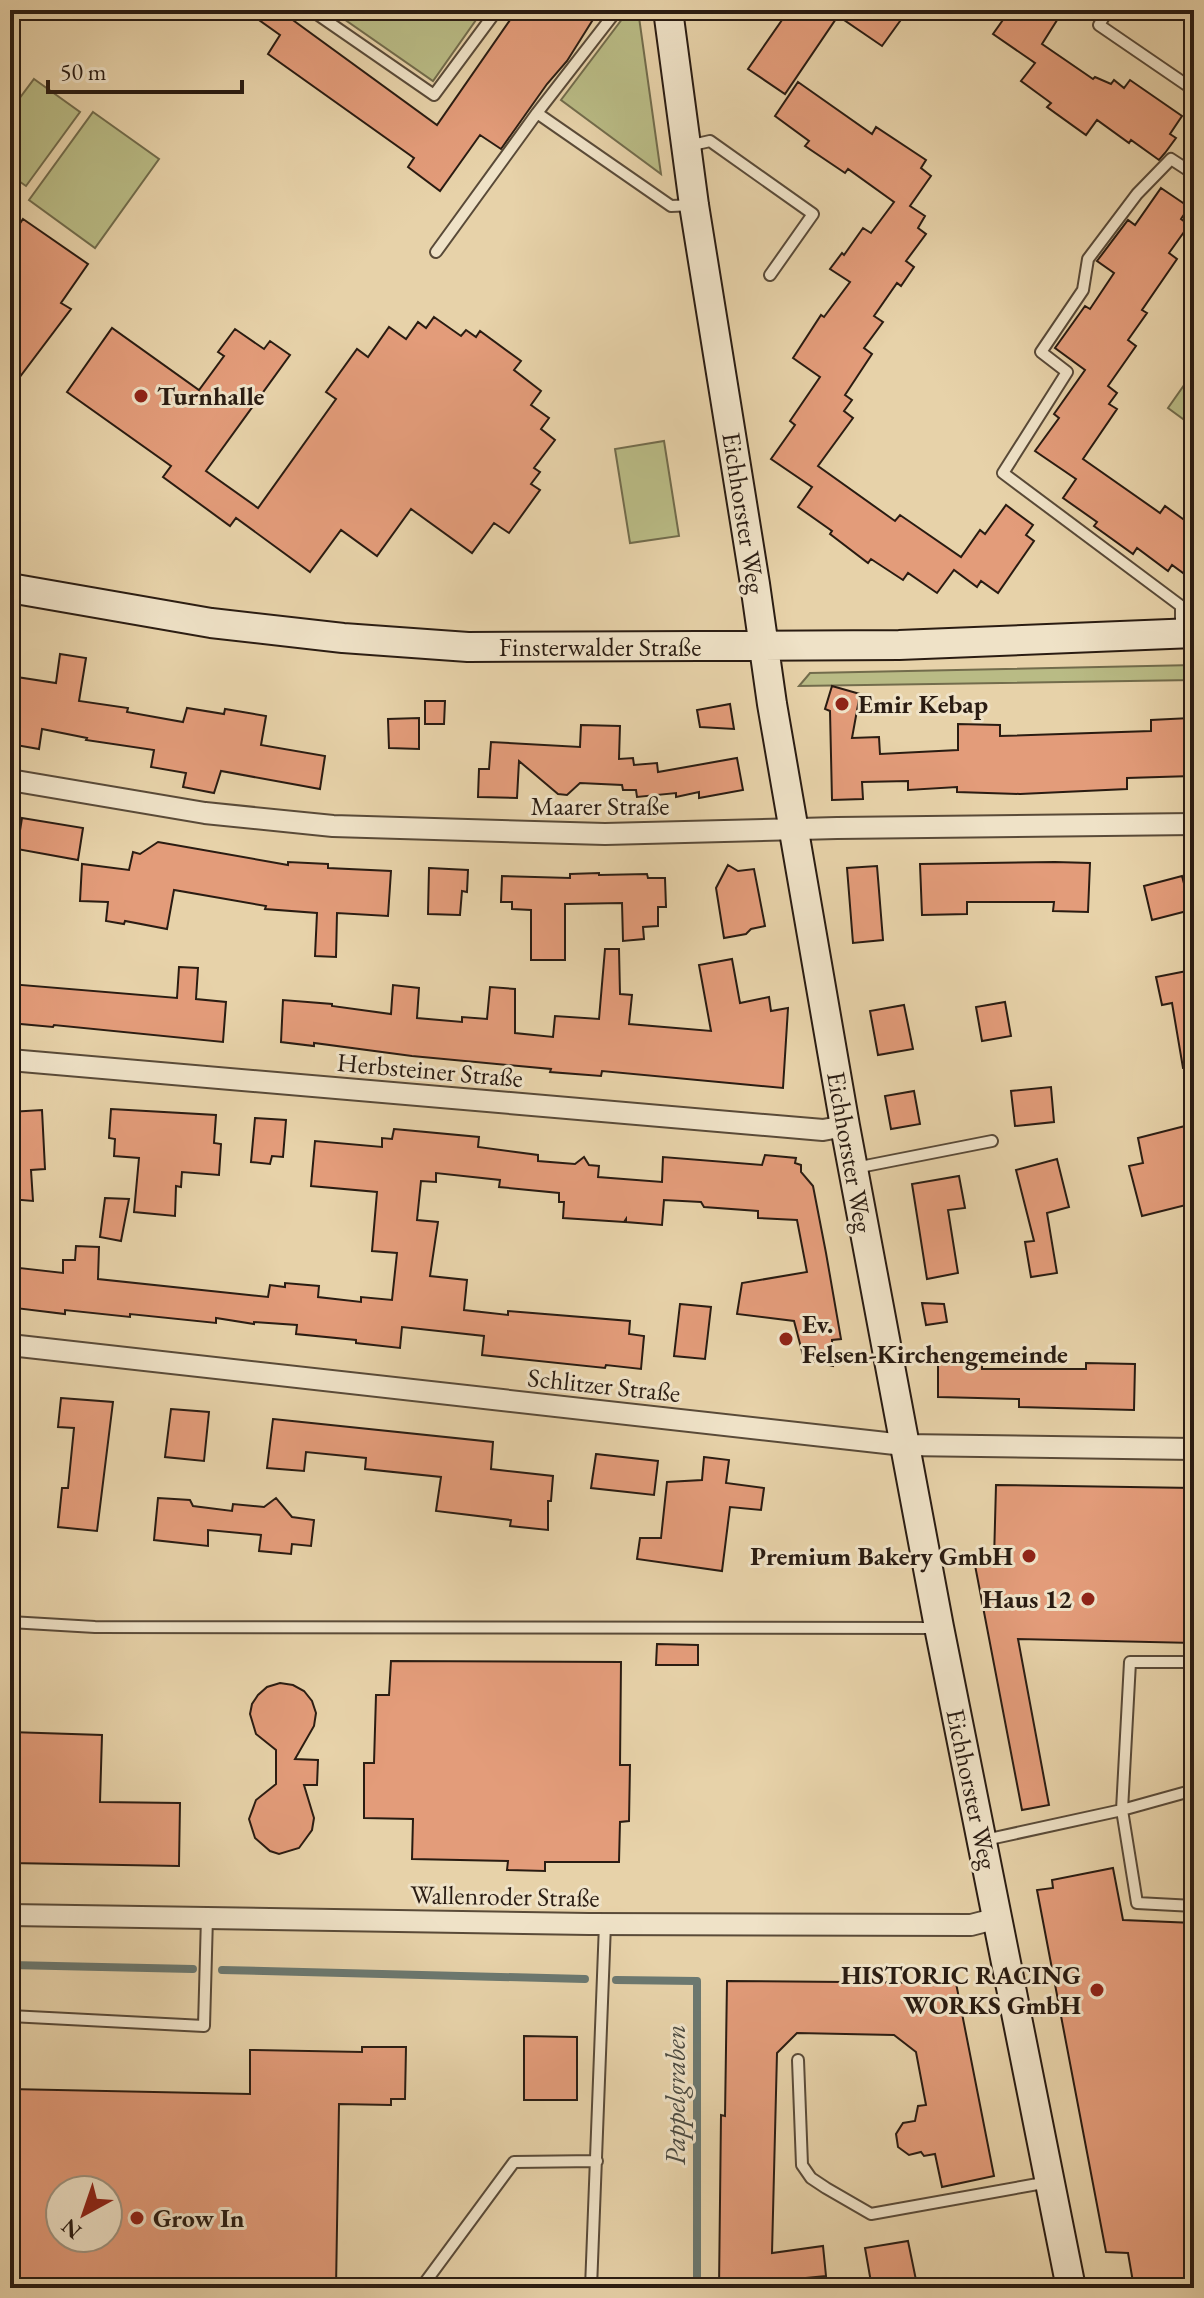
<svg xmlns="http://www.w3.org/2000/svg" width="1204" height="2298" font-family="'EB Garamond',serif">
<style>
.green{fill:#b9bb85;stroke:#726c4c;stroke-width:2}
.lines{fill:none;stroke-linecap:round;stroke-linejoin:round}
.stream{stroke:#6b7870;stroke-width:8}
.building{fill:#e39c7a;stroke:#2a1c12;stroke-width:2;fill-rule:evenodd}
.lane-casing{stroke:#594a38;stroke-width:14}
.street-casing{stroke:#594a38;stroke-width:24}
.secondary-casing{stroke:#2a1c12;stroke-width:32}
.lane{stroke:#efe2c7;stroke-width:10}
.street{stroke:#efe2c7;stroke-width:20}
.secondary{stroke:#efe2c7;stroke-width:28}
.poi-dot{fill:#8f2418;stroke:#efe2c7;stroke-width:3}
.labels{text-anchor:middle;stroke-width:6;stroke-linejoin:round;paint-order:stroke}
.poi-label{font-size:26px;font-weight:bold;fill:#2a1c12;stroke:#efe2c7;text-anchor:start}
.street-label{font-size:26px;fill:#2a1c12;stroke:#efe2c7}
.water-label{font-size:28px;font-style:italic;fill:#4b4a41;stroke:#efe2c7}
</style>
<rect width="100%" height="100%" fill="#e7d2a9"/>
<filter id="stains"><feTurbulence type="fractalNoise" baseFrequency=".0025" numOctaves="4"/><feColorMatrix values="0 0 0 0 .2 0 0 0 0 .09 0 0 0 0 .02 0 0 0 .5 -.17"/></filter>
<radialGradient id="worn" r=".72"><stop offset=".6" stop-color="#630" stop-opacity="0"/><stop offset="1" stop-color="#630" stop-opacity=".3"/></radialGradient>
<path class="green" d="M331,10H483L433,81Z
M629,10H638L661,174L561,100Z
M34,79L80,112L26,186L10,175V111Z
M93,112L159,159L95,248L29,200Z
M1194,371V427L1168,408Z
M664,441L679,536L630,543L615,449Z
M1194,665V680L799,686L810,673Z"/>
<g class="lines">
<path class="stream" d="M10,1965L193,1969
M222,1970L585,1979
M616,1980L697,1981V2288"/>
</g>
<path class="building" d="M245,10H279L437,125L517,10H599L567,61L547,84L501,149L480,135L440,191L408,167L414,158L268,54L280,35Z
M789,10H908L882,46L838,16L785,94L748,69Z
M1010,10H1049L1059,17L1042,44L1093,79L1095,77L1111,84L1114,80L1124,88L1130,80L1182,116L1170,134L1176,138L1165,153L1159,160L1131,140L1129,143L1097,120L1086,135L1047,107L1051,103L1021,81L1035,63L993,34Z
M798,82L872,134L876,127L926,160L921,168L931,176L910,206L925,216L918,228L926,234L906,261L914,267L901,286L897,283L874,316L883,322L864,348L872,354L845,395L852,400L844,411L853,418L818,466L895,521L900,515L961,557L980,530L985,534L1006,505L1033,525L1026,535L1034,541L998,593L981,581L977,587L954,570L937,593L908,573L903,580L871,559L868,563L830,534L832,531L798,507L812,487L771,459L795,425L790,421L820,377L793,358L821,315L824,317L850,282L830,269L842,253L844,255L863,228L871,233L894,202L848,169L845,173L805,146L809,141L775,116Z
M1161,188L1189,207L1181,219L1189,225L1169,253L1177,259L1142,310L1147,313L1128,340L1136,346L1108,386L1117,393L1109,404L1117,409L1083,459L1160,513L1165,506L1194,527V581L1172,565L1168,571L1137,548L1133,554L1094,526L1097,522L1063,498L1076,479L1035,451L1059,418L1054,414L1085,370L1055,348L1085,306L1090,309L1114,273L1097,261L1128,220L1135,225Z
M23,219L88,264L61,303L71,309L10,390V238Z
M434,317L461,336L466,330L476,337L480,331L521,361L514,370L541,391L531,405L549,418L541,429L555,440L534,468L540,472L531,484L540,490L509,533L494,523L472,553L411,509L377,556L341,530L310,572L236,518L230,526L163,477L171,466L67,392L112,328L199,390L224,356L218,352L235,329L264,349L270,341L290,355L206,471L258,508L336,399L326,392L357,349L368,357L389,327L406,339L418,322L426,328Z
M60,654L86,658L79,701L128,708L127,712L183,722L187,708L224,714L225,709L266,716L261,745L325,756L320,789L221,771L214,793L183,787L186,773L151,767L154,750L86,740L87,738L42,729L39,749L10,744L14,724L10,723V676L56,683Z
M832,686L860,694L852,738L879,737L880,754L958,750V724L1000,725V736L1151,731V720L1190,718L1192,776L1127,778V789L1020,794L957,792V787L908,790V781L862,782L863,799L832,800L830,711L825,709Z
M425,701H445L444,724H425Z
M730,704L734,729L700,727L697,710Z
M419,718V749L389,748L388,719Z
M581,725L620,726L619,759L633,758L634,765L657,763L658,772L737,758L743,790L699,798V792L676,797V793L637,797L636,790H623L622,785L580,783L567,795L558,794L519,761L517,798L478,797L479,769H489L491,742L580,747Z
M22,818L83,828L78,860L17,849Z
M158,842L288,865V862L328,864V868L391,871L388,916L337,913L336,957L315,956L317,913L265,909L266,906L174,890L167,929L125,921L124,924L106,921L108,902L80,901L82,864L129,870L133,852L140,854Z
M1055,862L1090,863L1088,912L1053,911L1054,902H967V914L922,915L920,864Z
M728,865L738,871L754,869L765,926L751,929L746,934L724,938L716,888Z
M877,866L883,940L853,943L847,868Z
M429,868L468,870L467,892L462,891L460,915L428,914Z
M599,873V875L647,874L648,878H665L666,907H658V926L643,927L644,939L623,941L622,903L565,904V960H531V910L512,909V902H501L502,876L570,878V874Z
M1182,876L1191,910L1152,920L1144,886Z
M605,949H619L620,994L632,995L629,1024L711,1031L699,965L732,959L740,1003L769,997L771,1011L788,1008L783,1088L602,1071L601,1076L550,1072L551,1069L412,1056L314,1043V1046L281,1042L283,1000L332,1004V1006L391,1014L393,985L419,988L417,1018L462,1022V1017L487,1019L490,987L515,989V1033L553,1037L555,1016L599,1019Z
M179,967L198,968L196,999L226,1002L223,1042L54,1025L53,1027L10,1023V984L177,998Z
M1192,970L1194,982V1067L1183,1068L1172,1003L1162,1005L1156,977Z
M1005,1002L1011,1036L982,1041L976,1007Z
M904,1005L913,1049L878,1055L870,1011Z
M1051,1087L1054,1122L1015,1126L1011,1091Z
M914,1091L920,1124L891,1129L885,1096Z
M111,1109L216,1115L214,1143L221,1144L219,1175L182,1172L181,1187L176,1186L175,1216L134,1212L139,1158L114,1156L115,1139L109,1138Z
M42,1110L45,1169L31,1170L33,1201L10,1199V1112Z
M255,1118L286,1120L283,1157L272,1156L270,1164L251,1162Z
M1185,1126L1194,1162V1203L1142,1216L1129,1166L1143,1163L1138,1138Z
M394,1129L479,1137L478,1147L538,1155V1161L575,1164L584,1157L589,1165L599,1166L598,1177L662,1182L663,1157L762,1165L765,1155L796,1158L795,1163L801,1165V1172L813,1186L826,1253L841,1339L832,1340L833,1366L804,1359L794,1321L737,1314L742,1283L807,1272L797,1220L758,1218V1211L704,1207L701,1202L664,1200L662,1225L626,1222V1219L624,1222L563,1218L564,1202H559V1193L499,1187L500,1180L436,1173V1182L421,1181L417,1220L438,1222L430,1276L467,1280L464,1310L508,1315V1311L630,1321L629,1334L644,1336L641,1369L606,1365L605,1368L482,1355L484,1336L402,1327L400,1348L356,1343V1340L296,1334L297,1325L254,1322V1324L216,1318V1323L130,1314V1317L65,1310V1314L15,1308L20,1268L63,1273V1260H75L76,1246L99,1247L98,1279L268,1297L270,1285L285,1287V1283L319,1286L318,1297L361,1302V1297L392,1300L397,1253L372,1251L377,1192L311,1186L315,1141L382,1147V1138L392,1139Z
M1057,1159L1069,1207L1047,1213L1057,1273L1031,1277L1025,1242L1034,1241L1016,1170Z
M959,1176L965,1208L948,1210L958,1273L927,1279L912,1184Z
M105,1198L129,1199L121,1241L100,1237Z
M922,1303L944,1304L947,1322L926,1325Z
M680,1304L711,1307L705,1359L674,1356Z
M938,1356L982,1358V1369H1086V1363L1135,1364L1134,1410L1019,1407V1399L938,1397Z
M61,1398L113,1402L97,1531L58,1527L62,1488H68L74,1428L58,1427Z
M171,1409L209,1412L204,1461L165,1457Z
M273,1419L493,1442L491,1469L553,1476L551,1501H548V1530L510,1526L511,1520L436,1511L441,1477L365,1469L366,1458L306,1452L304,1471L267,1468Z
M596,1454L658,1461L654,1495L591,1488Z
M704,1457L729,1460L726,1483L764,1488L761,1510L730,1507L722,1571L637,1559L640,1538H661L667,1482L702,1480Z
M996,1485L1194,1488V1643L1018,1639L1049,1805L1022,1810L974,1560H994Z
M158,1498L190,1500L193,1506L232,1511L233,1504L264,1507L276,1498L292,1517L314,1520L311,1546L292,1544L291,1554L259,1551L261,1535L208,1530V1546L154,1540Z
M657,1644L698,1645V1665H656Z
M391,1661L621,1662L620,1765H630L629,1821L620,1822L619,1862H545V1871L507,1870L508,1861L412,1859L413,1819L364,1818V1763H374L376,1695H389Z
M280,1683L293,1685L304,1691L312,1701L316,1713L314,1726L295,1759L318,1760L317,1785H304L314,1818L312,1830L299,1848L279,1854L270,1851L255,1838L249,1819L256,1800L276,1784V1750L256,1734L250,1714L252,1704L258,1695L267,1687Z
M10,1732L102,1735L100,1802L180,1803L179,1866L10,1863Z
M1113,1868L1123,1920L1194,1923V2288H1134L1128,2253L1106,2252L1037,1890L1053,1888L1052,1880Z
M727,1981L956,1983L994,2176L942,2187L935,2154L924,2156L921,2152L909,2155L898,2147L896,2134L903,2123L915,2121L918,2106L926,2105L916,2052L894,2035L797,2033L777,2053L772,2253L823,2246L826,2276L766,2282V2288H719L721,2115L725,2116Z
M524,2036L577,2037V2100H524Z
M362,2047H406L405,2099H391V2105L339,2104L336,2288H10V2089L250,2094V2050L362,2052ZM60,2190H108V2238H60Z
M908,2241L916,2280L872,2288L865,2248Z"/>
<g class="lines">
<defs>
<path id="lane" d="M311,10L434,95L497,10
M1108,10L1099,25L1194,90
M537,113L671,206L694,205
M688,146L710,141L813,214L770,275
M436,252L537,113L617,10
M1181,632V606L1003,473L1067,372L1041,352L1083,290L1088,259L1137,194L1171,159L1194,174
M855,1168L992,1141
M10,1622L95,1627L937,1628
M1194,1662H1130L1122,1810L1137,1903L1194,1906
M985,1840L1122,1810L1194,1790
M10,2016L204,2026L207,1917
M798,2060L802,2165L811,2178L826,2188L871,2214L1049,2182
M421,2288L514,2162L597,2161
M591,2288L605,1924"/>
<path id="street" d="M10,780L205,813L333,826L605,834L837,828L1194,824
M10,1060L823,1130L845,1126
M10,1345L904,1445L1194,1449
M10,1915L589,1924L971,1925L998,1918"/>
<path id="secondary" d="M668,10L694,205L755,584L772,704L845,1126L939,1627L1071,2288
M10,588L211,623L343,638L468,647L899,645L1194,633"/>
</defs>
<use href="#lane" class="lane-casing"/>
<use href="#street" class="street-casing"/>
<use href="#secondary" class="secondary-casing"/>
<use href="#lane" class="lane"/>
<use href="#street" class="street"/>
<use href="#secondary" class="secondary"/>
</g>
<g class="poi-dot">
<circle cx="141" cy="396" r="8"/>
<circle cx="842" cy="704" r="8"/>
<circle cx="786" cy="1339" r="8"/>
<circle cx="1029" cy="1556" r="8"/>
<circle cx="1088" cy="1599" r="8"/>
<circle cx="1097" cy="1990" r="8"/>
<circle cx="137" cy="2218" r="8"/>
</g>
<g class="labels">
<g class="poi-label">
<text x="157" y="405">Turnhalle</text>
<text x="858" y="713">Emir Kebap</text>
<text x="802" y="1333">Ev.<tspan x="802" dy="30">Felsen-Kirchengemeinde</tspan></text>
<text x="1013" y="1565" text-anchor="end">Premium Bakery GmbH</text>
<text x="1072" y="1608" text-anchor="end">Haus 12</text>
<text x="1081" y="1984" text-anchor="end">HISTORIC RACING<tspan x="1081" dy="30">WORKS GmbH</tspan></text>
<text x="153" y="2227">Grow In</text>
</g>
<g class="street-label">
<text transform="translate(744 513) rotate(81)" y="9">Eichhorster Weg</text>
<text x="600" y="656">Finsterwalder Straße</text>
<text x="600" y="815">Maarer Straße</text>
<text transform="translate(430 1070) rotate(5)" y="9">Herbsteiner Straße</text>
<text transform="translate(850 1152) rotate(80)" y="9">Eichhorster Weg</text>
<text transform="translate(604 1385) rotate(6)" y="9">Schlitzer Straße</text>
<text transform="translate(972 1789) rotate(78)" y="9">Eichhorster Weg</text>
<text transform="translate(505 1896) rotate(1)" y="9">Wallenroder Straße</text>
</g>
<g class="water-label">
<text transform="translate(675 2095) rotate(-90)" y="10">Pappelgraben</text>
</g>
</g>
<rect width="1204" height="2298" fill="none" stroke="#e7d2a9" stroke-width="40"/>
<rect x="12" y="12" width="1180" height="2274" fill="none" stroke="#2a1c12" stroke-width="4"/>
<rect x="20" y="20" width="1164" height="2258" fill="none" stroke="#2a1c12" stroke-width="2"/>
<g transform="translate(84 2214) rotate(220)"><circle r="38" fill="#efe2c7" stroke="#a0937f" stroke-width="2"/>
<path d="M0-6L14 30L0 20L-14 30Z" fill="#8f2418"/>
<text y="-12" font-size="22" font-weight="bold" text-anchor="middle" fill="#2a1c12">N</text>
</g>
<path d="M48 80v12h194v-12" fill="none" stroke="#2a1c12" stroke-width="4"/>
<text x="60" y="80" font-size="24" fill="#2a1c12" stroke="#efe2c7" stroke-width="6" paint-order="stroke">50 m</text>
<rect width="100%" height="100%" filter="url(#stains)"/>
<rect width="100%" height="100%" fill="url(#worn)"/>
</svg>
